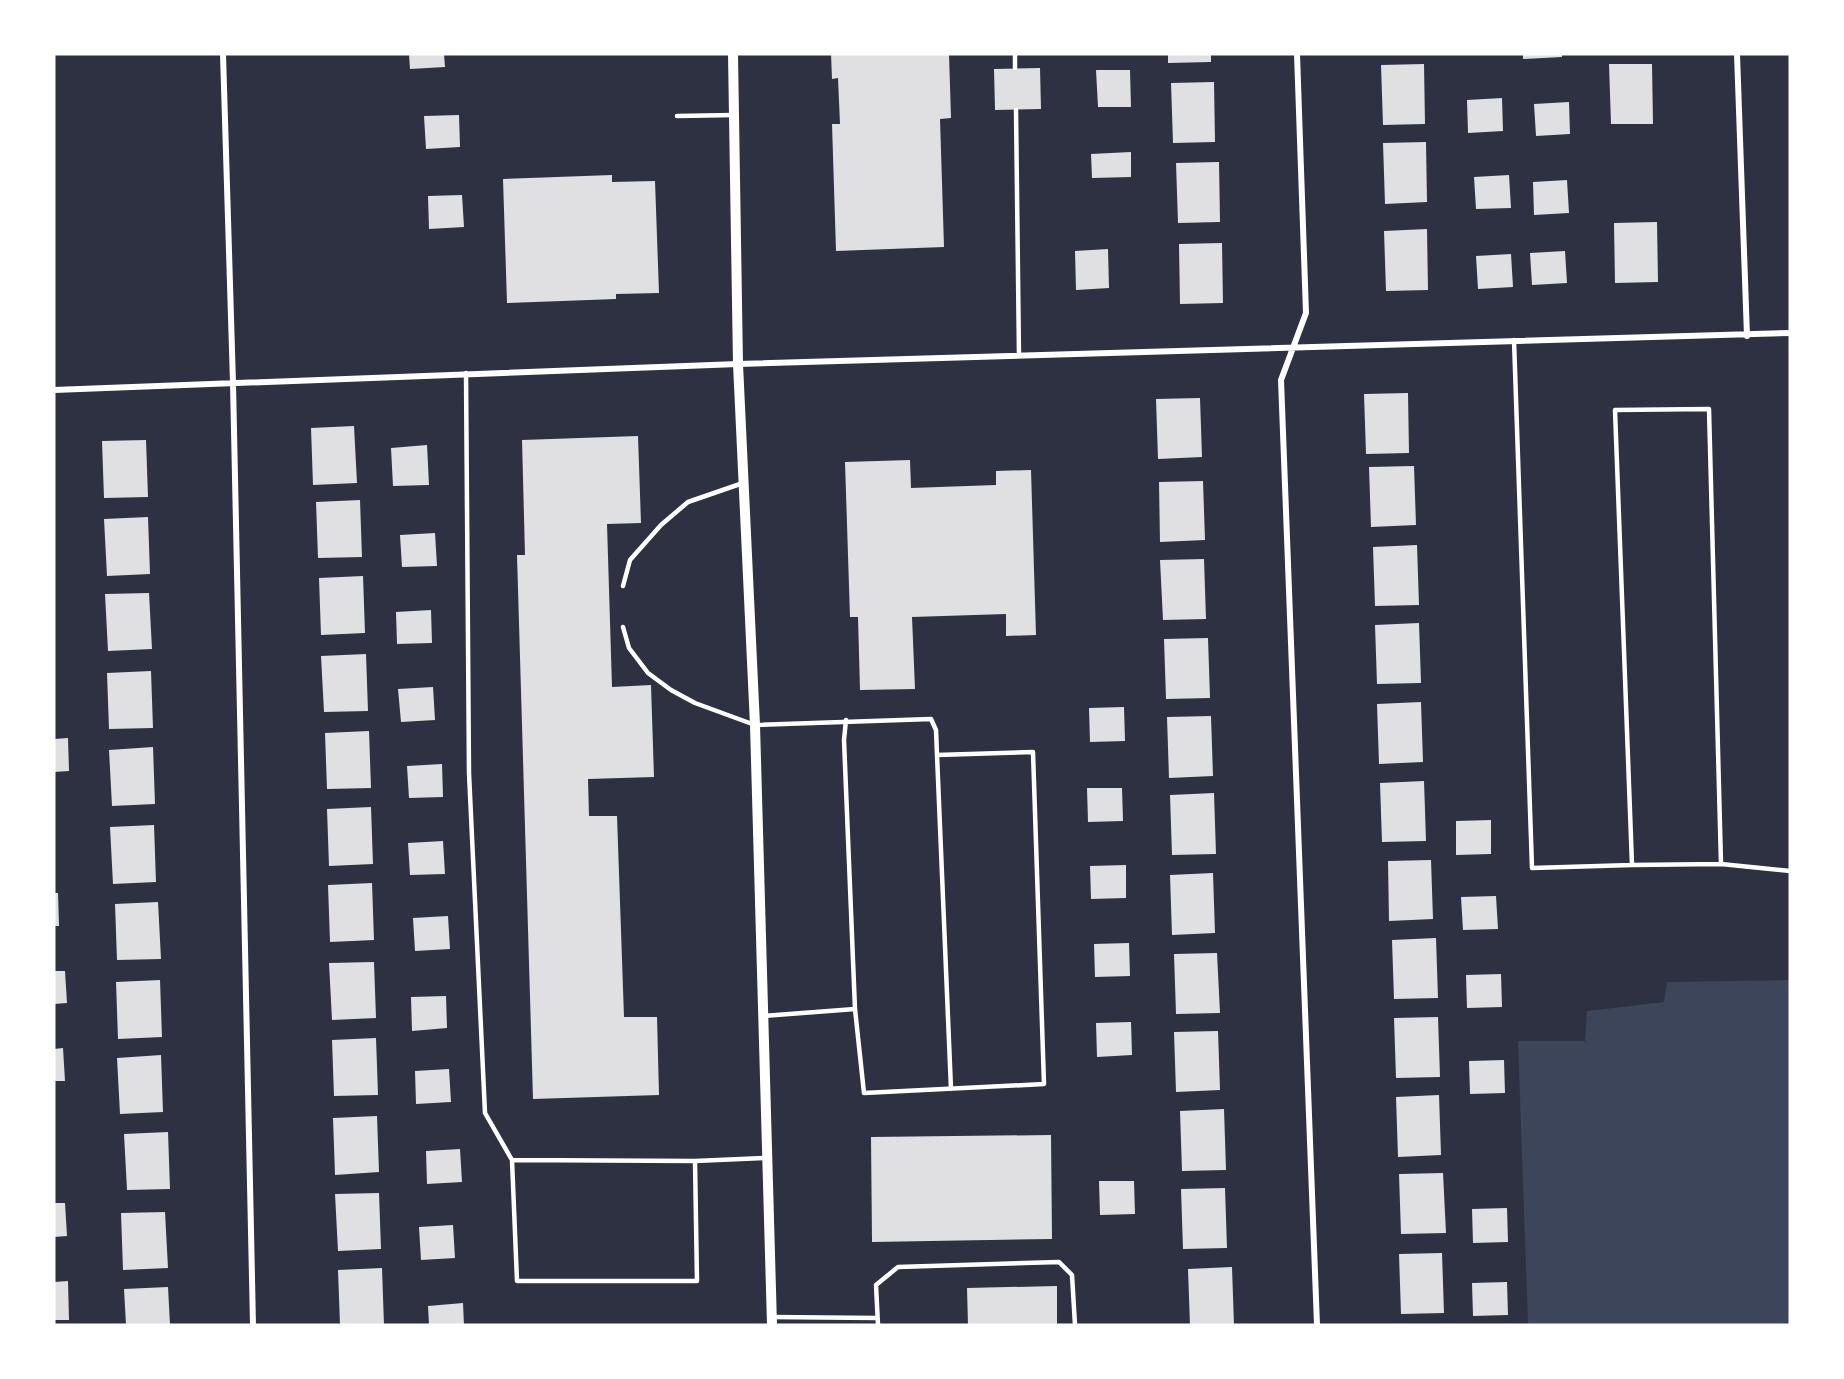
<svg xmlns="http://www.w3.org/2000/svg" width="1844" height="1379" font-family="'Fira Sans',sans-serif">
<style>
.green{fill:#3c4559}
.building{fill:#e0e0e3}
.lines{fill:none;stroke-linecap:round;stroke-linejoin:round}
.service{stroke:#fff;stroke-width:4.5}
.minor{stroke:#fff;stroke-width:6}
.tertiary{stroke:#fff;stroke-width:10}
</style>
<rect width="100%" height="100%" fill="#2d3142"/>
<path class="green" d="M1790,980V1325H1528L1518,1041H1585L1587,1011L1664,1002L1667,982Z"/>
<path class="building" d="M409,54H444L445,67L410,69Z
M831,54H949L951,118L940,119L944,247L836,251L832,124H840L838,78L832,79Z
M1168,54H1211V62L1168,63Z
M1523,54H1562V57L1523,59Z
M1424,64L1425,124L1383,125L1381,65Z
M1609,64H1652L1653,124H1611Z
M1040,68L1041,109L995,110L994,69Z
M1096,70H1130L1131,107H1098Z
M1214,82L1215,142L1173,143L1171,83Z
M1502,98L1503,131L1468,133L1467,100Z
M1569,102L1570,134L1536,136L1534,104Z
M459,115L460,147L426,149L424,116Z
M1426,142L1427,202L1385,204L1383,143Z
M1131,152V177L1092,178L1091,154Z
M1219,162L1220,222L1178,223L1176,163Z
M612,175V182L655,181L659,293L616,294V299L507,303L503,179Z
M1509,175L1511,208L1476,209L1474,177Z
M1567,180L1569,213L1534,215L1533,182Z
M462,195L464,227L429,229L428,196Z
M1657,222L1658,282L1615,283L1614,223Z
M1427,229L1428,290L1386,291L1384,231Z
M1222,243L1223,303L1180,304L1179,244Z
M1108,249L1109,288L1076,290L1075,251Z
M1565,251L1567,283L1532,285L1530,253Z
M1511,254L1513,287L1478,289L1476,256Z
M1408,393L1409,453L1366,454L1364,394Z
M1200,398L1202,457L1158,459L1156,399Z
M354,426L357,483L313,485L311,428Z
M638,436L641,523L607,524L612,687L651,685L654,777L588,779L589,816H617L624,1017H657L659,1095L533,1099L517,555H525L522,440Z
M146,440L148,497L104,498L102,441Z
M427,445L429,485L393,486L391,448Z
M910,460L911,488L996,485V471L1031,470L1036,635L1006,636V614L912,617L915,689L860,690L858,617H850L845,462Z
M1414,466L1416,525L1371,527L1369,467Z
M1203,481L1205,540L1160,542L1159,482Z
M360,500L362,557L318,558L316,502Z
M148,517L150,574L107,576L104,519Z
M435,533L437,566L402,567L400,535Z
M1417,545L1419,605L1375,606L1373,547Z
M1204,559L1206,619L1163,620L1160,560Z
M363,576L365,633L321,635L319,578Z
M149,593L152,649L108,651L105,594Z
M431,610L432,643L397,644L396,612Z
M1419,623L1421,683L1377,684L1375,625Z
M1208,638L1210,698L1166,699L1164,639Z
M366,654L368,711L324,712L321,656Z
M151,671L153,728L109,729L107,673Z
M433,687L435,720L401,722L398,689Z
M1421,702L1423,762L1379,764L1377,704Z
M1124,707L1125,741L1090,742L1089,708Z
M1211,716L1213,776L1169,778L1167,717Z
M369,731L371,788L327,789L325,733Z
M68,738L69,771L54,772V739Z
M153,747L155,804L112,806L109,750Z
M442,764L443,797L409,798L407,766Z
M1424,781L1426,841L1382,842L1380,783Z
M1087,788H1122L1123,821L1088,822Z
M1214,793L1216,854L1172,855L1170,795Z
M371,807L373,864L329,866L327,809Z
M1491,820V854L1456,855V821Z
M154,825L156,882L113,884L110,827Z
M443,841L445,874L410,875L408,843Z
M1431,860L1433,919L1389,921L1388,861Z
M1126,865V898L1091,899L1090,866Z
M1213,873L1215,933L1172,935L1170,875Z
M372,883L374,940L330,942L328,885Z
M54,893H58L59,926H54Z
M1496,896L1498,929L1463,930L1461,897Z
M158,902L161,959L117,960L115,904Z
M448,916L450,949L415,951L413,918Z
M1436,938L1438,998L1394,999L1392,940Z
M1129,943L1130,976L1095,977L1094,944Z
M1217,953L1220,1013L1176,1014L1174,954Z
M374,962L376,1018L332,1020L329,963Z
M54,971H65L67,1003L54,1004Z
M1501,974L1502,1007L1467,1008L1466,975Z
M160,980L162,1037L118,1039L116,982Z
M446,996L447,1028L412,1031L411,997Z
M1438,1017L1440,1077L1396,1078L1394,1018Z
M1131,1022L1132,1055L1097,1057L1096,1023Z
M1218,1031L1220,1090L1176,1092L1174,1032Z
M376,1038L378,1095L334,1096L332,1040Z
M63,1048L65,1081H54V1049Z
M161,1055L163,1112L120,1114L117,1058Z
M1504,1060L1505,1093L1470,1094L1469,1061Z
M449,1069L451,1102L416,1104L415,1071Z
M1439,1095L1441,1155L1398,1157L1396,1097Z
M1224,1109L1226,1170L1182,1171L1180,1111Z
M377,1116L379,1172L335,1175L333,1118Z
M168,1132L170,1189L127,1190L124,1134Z
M1051,1135L1052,1239L872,1242L871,1137Z
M460,1149L462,1182L427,1184L426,1151Z
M1443,1173L1446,1233L1401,1234L1399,1174Z
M1099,1181H1134L1135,1214L1100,1215Z
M1225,1188L1227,1248L1183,1249L1181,1189Z
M379,1193L381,1249L338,1251L335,1194Z
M54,1203H65L67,1236L54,1237Z
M1507,1208L1508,1242L1473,1243L1472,1209Z
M165,1212L168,1268L123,1270L121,1213Z
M453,1225L455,1258L421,1260L419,1227Z
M1442,1253L1444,1313L1401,1314L1399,1254Z
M1232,1267L1234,1325H1190L1188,1269Z
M382,1268L384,1325H340L338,1270Z
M68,1281L69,1320H54V1282Z
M1507,1282L1508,1315L1473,1316L1472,1283Z
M1057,1286V1325H968L967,1288Z
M168,1287L170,1325H126L124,1289Z
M463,1303L464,1325H429L428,1306Z"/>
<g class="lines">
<path class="service" d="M1015,54V68
M1016,110L1019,356
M677,116L734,115
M1514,340L1532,868L1632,865L1615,410L1709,409L1721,864L1790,871
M466,373L469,773L485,1113L512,1160L517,1281H697L695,1161
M623,586L630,560L661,525L688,502L743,483
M623,627L629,648L648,673L671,690L695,703L755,725L931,719L936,730L937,755L1033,752L1044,1084L864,1093L855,1009L763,1016
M846,720L844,740L855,1009
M937,755L951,1089
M1632,865L1721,864
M512,1160L695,1161L765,1158
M771,1317L877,1318
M878,1325L876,1285L898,1267L1059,1262L1072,1275L1075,1325"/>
<path class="minor" d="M223,54L233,383L253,1325
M1297,54L1306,313L1281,380L1317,1325
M1737,54L1747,336
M54,390L738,364L1790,333"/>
<path class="tertiary" d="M733,54L738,364L755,725L772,1325"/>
</g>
<rect width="1844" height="1379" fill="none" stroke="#ffffff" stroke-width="111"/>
</svg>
